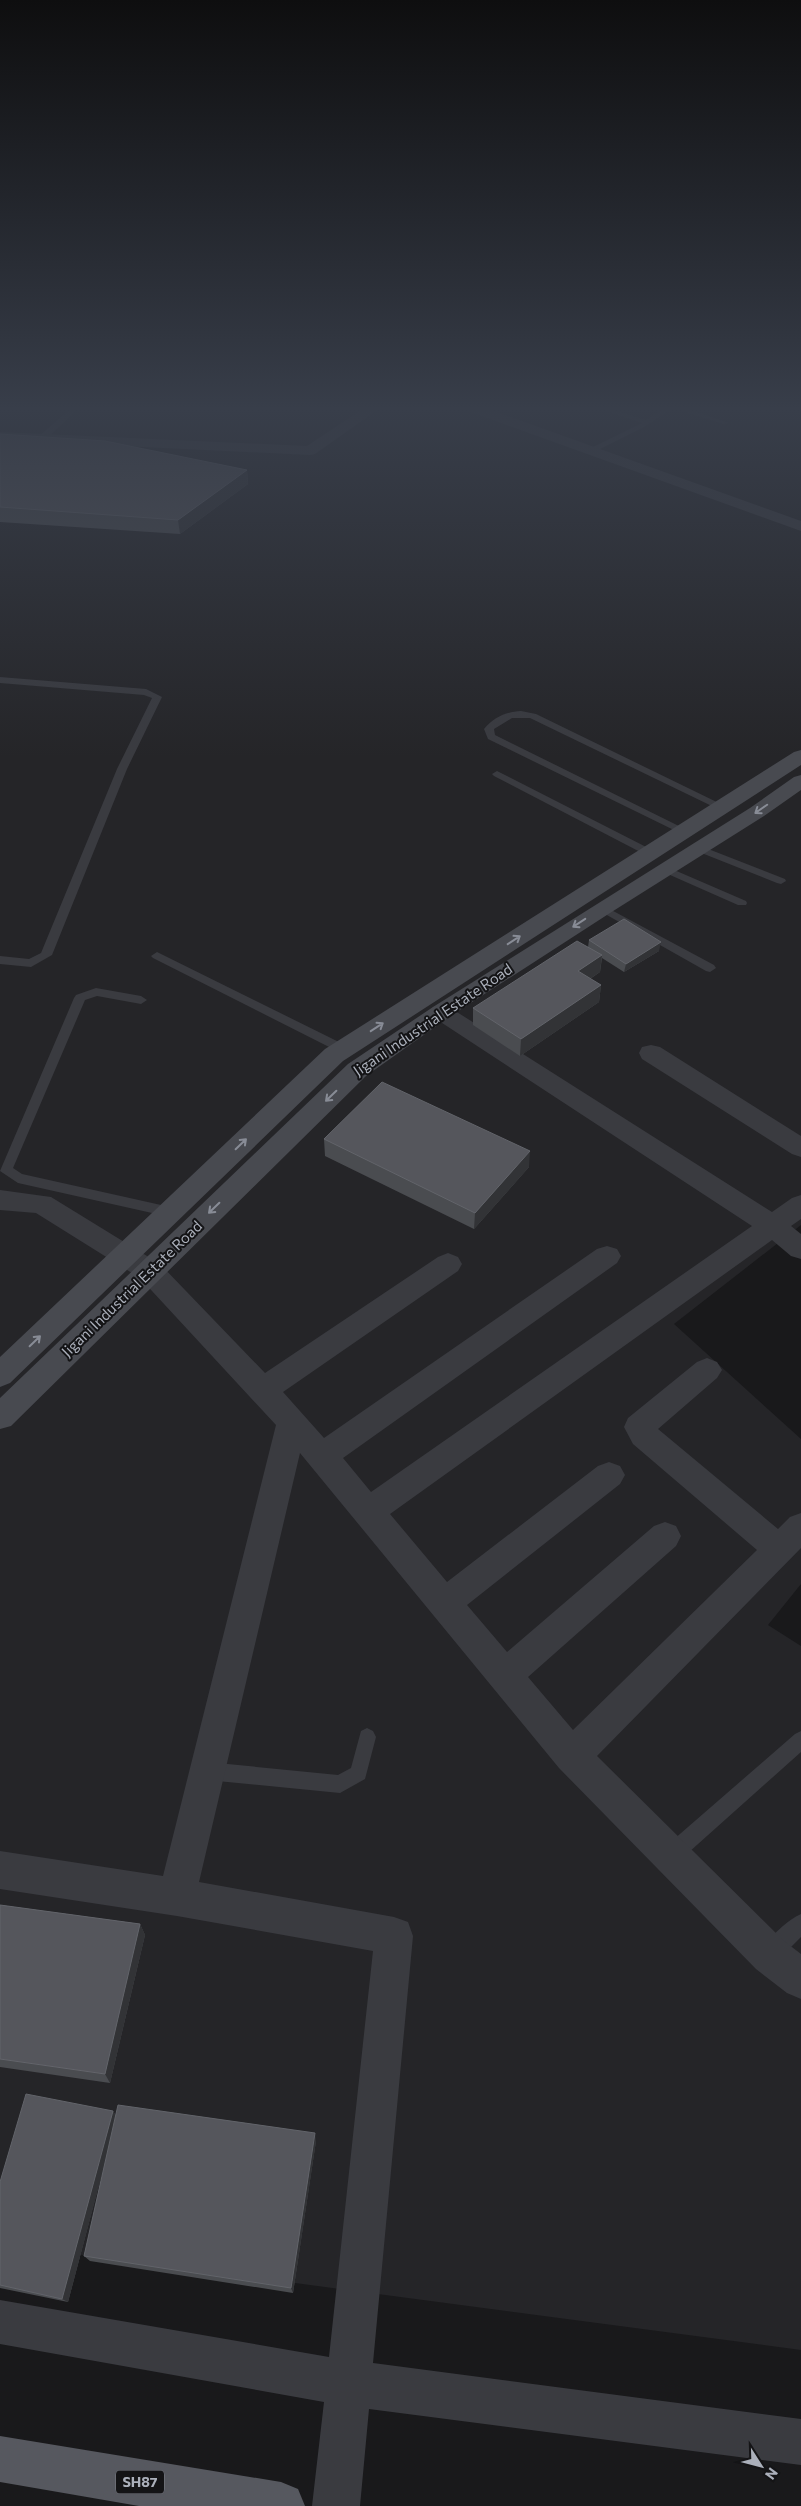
<svg xmlns="http://www.w3.org/2000/svg" width="801" height="2506" font-family="Commissioner,sans-serif">
<style>
.built{fill:#252528}
.lines{fill:none;stroke-linecap:round;stroke-linejoin:round}
.service{fill:#3a3b40;fill-rule:evenodd}
.minor{fill:#3a3b40;fill-rule:evenodd}
.secondary{fill:#484a50;fill-rule:evenodd}
.primary{fill:#56585f;fill-rule:evenodd}
.wall{fill:#4a4c50}
.shaded-wall{fill:#323336}
.building{fill:#55565c;stroke:#62646a}
.oneway{stroke:#888c96}
.labels{text-anchor:middle;stroke-width:4;stroke-linejoin:round;paint-order:stroke}
.shield{fill:#141416;stroke:#7e818a;stroke-width:1}
.shield-label{font-size:14px;font-weight:bold;fill:#abb0bb}
.street-label{font-size:15px;fill:#abb0bb;stroke:#141416}
</style>
<rect width="100%" height="100%" fill="#19191b"/>
<path class="built" d="M0,406H801V1225L674,1324L801,1439V1584L768,1625L801,1646V2350L0,2244Z"/>
<g class="lines">
<path class="service" d="M74,406H81L45,440H39V436Z
M592,406H602L646,420L667,406H679L729,423L723,424L673,408L644,427L592,453L588,451L589,449L642,423Z
M0,677L146,689L162,697L127,769L52,955L31,967L0,964V956L29,959L41,953L117,769L152,698L144,695L0,683Z
M521,711L536,714L727,807L726,809H718L530,718H512L494,729L495,735L689,831L688,833H680L488,739L484,729C494,717 506,712 521,711Z
M497,771L654,851L655,853L654,855H646L494,776L492,774Z
M698,845L785,879L786,881L781,884L777,883L694,850V846Z
M665,866L746,901L747,903L746,905H738L661,871L660,869Z
M602,905L714,965L716,968L710,972L706,971L598,910V906Z
M157,952L347,1046L349,1049L347,1052H339L153,958L151,956Z
M96,988L141,996L147,1000L141,1004L97,996L85,1000L13,1168L22,1174L170,1207L175,1209L177,1212L175,1215L170,1217L18,1183L0,1171L74,998L76,995Z
M367,1728L373,1731L376,1737L365,1779L340,1793L207,1780L201,1777L198,1771L201,1765L207,1762L338,1775L351,1768L361,1731Z
M801,1731V1752L679,1861L672,1863L665,1861L663,1854L665,1847L795,1734Z
M801,1914V1937L777,1961L770,1964L763,1961L760,1954C766,1940 787,1920 801,1914Z"/>
<path class="minor" d="M367,406H383L315,454L310,455L0,440V432L307,446Z
M460,406H480L801,521V531L462,409Z
M441,1004L449,1007L772,1212L792,1198L801,1195V1219L791,1226L801,1234V1259L791,1256L772,1240L390,1514L447,1582L598,1466L609,1462L620,1466L625,1475L620,1484L467,1605L507,1652L654,1526L665,1522L676,1526L681,1536L676,1546L528,1677L573,1730L757,1550L633,1444L624,1427L628,1418L697,1362L707,1358L717,1362L722,1370L717,1378L658,1429L778,1529L790,1517L801,1513V1548L597,1756L784,1941L801,1954V1999L787,1993L756,1969L559,1768L300,1453L199,1882L394,1917L408,1922L413,1936L373,2363L801,2419V2465L369,2409L360,2506H312L324,2402L0,2344V2300L329,2357L373,1951L177,1916L0,1889V1851L163,1876L276,1425L140,1278L36,1213L0,1210V1190L51,1197L160,1264L265,1373L438,1257L448,1253L458,1257L462,1264L458,1271L283,1392L324,1438L597,1249L607,1246L617,1249L621,1256L617,1263L343,1458L371,1492L752,1226L433,1017L429,1012L433,1007Z
M651,1045L660,1047L801,1136V1157L792,1154L642,1059L639,1053L642,1047Z"/>
<path class="secondary" d="M801,750V765L343,1061L10,1383L0,1387V1357L325,1049L794,752Z
M801,775V790L764,816L610,913L449,1017L366,1076L11,1426L0,1429V1398L348,1064L433,1007L750,808L794,777Z"/>
<path class="primary" d="M0,2436L281,2482L298,2489L305,2506H139L0,2482Z"/>
</g>
<path class="wall" d="M0,434L247,470L248,484L180,534L0,522Z
M589,940L659,951L624,972L602,958L600,972L590,979L601,985L599,1002L520,1056L473,1025V1008L588,947Z
M324,1139L529,1167L474,1229L325,1156Z
M0,1905L140,1924L145,1935L110,2083L0,2067Z
M113,2111L116,2116L316,2141L293,2293L90,2261L84,2256L107,2154L68,2302L0,2288V2182Z"/>
<path class="shaded-wall" d="M247,470L248,484L180,534L178,520Z
M661,942L659,951L624,972L626,964Z
M602,955L600,972L576,988L578,971Z
M601,985L599,1002L520,1056L521,1039Z
M530,1151L529,1167L474,1229L475,1213Z
M140,1924L145,1935L110,2083L105,2074Z
M113,2111L117,2117L68,2302L62,2299Z
M315,2133L316,2141L293,2293L291,2288Z"/>
<path class="building" d="M0,434L105,441L247,470L178,520L0,507Z
M624,919L661,942L626,964L589,940Z
M577,941L602,955L578,971L601,985L521,1039L473,1008Z
M382,1082L530,1151L475,1213L324,1139Z
M0,1905L140,1924L105,2074L0,2059Z
M26,2094L113,2111L62,2299L0,2285V2182Z
M118,2105L315,2133L291,2288L84,2256Z"/>
<defs><path id="oneway-shaft" d="M-6 0H5M1.5-3L5.5 0L1.5 3" fill="none" stroke-width="1.6" stroke-linecap="round" stroke-linejoin="round" transform="scale(1.25)"/></defs>
<g class="oneway">
<use href="#oneway-shaft" transform="translate(761 809) rotate(145)"/>
<use href="#oneway-shaft" transform="translate(579 923) rotate(147)"/>
<use href="#oneway-shaft" transform="translate(514 940) rotate(-33)"/>
<use href="#oneway-shaft" transform="translate(377 1027) rotate(-33)"/>
<use href="#oneway-shaft" transform="translate(331 1096) rotate(136)"/>
<use href="#oneway-shaft" transform="translate(241 1144) rotate(-44)"/>
<use href="#oneway-shaft" transform="translate(214 1208) rotate(136)"/>
<use href="#oneway-shaft" transform="translate(35 1341) rotate(-44)"/>
</g>
<linearGradient id="sky" x2="0" y2="1"><stop stop-color="#0e0e0f"/><stop offset="0.54" stop-color="#383e4a"/><stop offset="1" stop-color="#383e4a" stop-opacity="0"/></linearGradient>
<rect width="801" height="757" fill="url(#sky)"/>
<g class="labels">
<rect class="shield" x="116" y="2470.5" width="48" height="23" rx="4"/>
<g class="shield-label">
<text x="140" y="2487">SH87</text>
</g>
<g class="street-label">
<text transform="translate(433 1020) rotate(-34)" y="5">Jigani Industrial Estate Road</text>
<text transform="translate(132 1289) rotate(-44)" y="5">Jigani Industrial Estate Road</text>
</g>
</g>
<g transform="translate(761 2466) rotate(126)" stroke="#141416" stroke-width="4" paint-order="stroke">
<path d="M0-4L9 19L0 12L-9 19Z" fill="#abb0bb"/>
<text y="-8" font-size="14" font-weight="bold" text-anchor="middle" fill="#abb0bb">N</text>
</g>
</svg>
